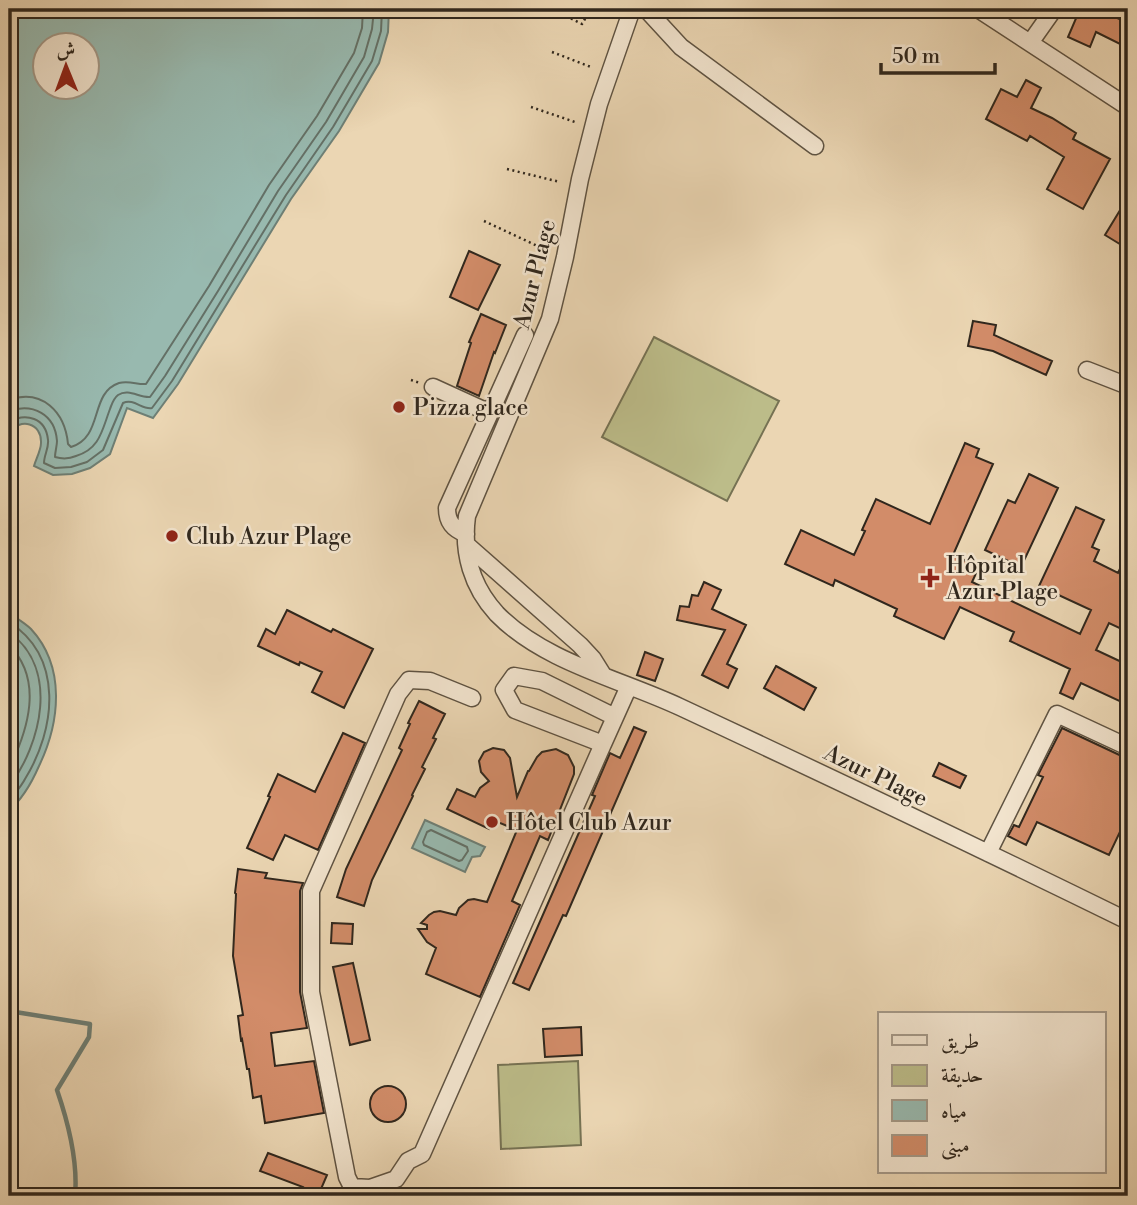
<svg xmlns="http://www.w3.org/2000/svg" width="1137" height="1205" font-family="'Libre Bodoni',Amiri,serif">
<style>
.green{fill:#bcbc89;stroke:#767253;stroke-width:2}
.water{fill:#98b9af;stroke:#6e7f75;stroke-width:2;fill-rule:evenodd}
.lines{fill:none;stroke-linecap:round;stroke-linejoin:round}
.shore{stroke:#647066;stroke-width:2}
.stream{stroke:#6e7f75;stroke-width:4.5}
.building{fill:#d28c69;stroke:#30271d;stroke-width:2}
.minor-casing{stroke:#5f5342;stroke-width:19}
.path{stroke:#30271d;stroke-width:2.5;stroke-dasharray:2 3.5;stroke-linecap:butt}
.minor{stroke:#f2e4ce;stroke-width:16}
.poi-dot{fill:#8f2418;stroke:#f2e4ce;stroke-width:2.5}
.labels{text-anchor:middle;stroke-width:5;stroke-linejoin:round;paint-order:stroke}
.street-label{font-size:23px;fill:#30271d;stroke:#f2e4ce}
.poi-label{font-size:23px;fill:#30271d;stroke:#f2e4ce;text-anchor:start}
</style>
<rect width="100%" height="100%" fill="#ebd6b3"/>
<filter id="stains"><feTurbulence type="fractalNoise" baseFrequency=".00286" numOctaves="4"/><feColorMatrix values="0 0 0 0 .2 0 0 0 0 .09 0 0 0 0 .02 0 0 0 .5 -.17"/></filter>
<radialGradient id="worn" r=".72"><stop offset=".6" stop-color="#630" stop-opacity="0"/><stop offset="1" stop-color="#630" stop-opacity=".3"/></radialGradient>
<path class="green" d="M654,337L779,401L727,501L602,437Z
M578,1061L581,1145L501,1149L498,1065Z"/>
<path class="water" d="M9,9H389L388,32L379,63L339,131L291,199L178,384L153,418L127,408L110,454L90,468L72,474L53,475L34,466C36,459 41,450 41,443C42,423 20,417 9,433ZM46,46H88V88H46Z
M9,613C16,618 25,623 31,629C66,667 60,722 39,766C32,782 23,799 9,810Z
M425,820L485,847L480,856L472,857L465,872L412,848Z"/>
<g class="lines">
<path class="shore" d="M9,400C42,388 65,412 68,444L71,447C104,437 89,393 119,383C129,380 138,385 146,384L209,286L269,185L317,116L354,53L362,28L363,9
M9,411C33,403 55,414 57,441C57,446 55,452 55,457C62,459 69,459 76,456C100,449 102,430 110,409C112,404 113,399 118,395C129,388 139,398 150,397L165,376L218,291L278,191L326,122L364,57L372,29L374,9
M9,422C26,412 46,418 48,440C49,448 44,455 44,463L55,468L71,467L87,462L103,450L123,403C134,398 142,410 152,408L172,381L286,195L333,127L372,61L381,31L382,9
M9,622C64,657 56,729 25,779C21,787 14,794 9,801
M9,632C60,669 41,744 9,787
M9,645C44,680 28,730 9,769
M431,830L467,847L468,851L462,860L459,861L424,845L423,842L427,832Z"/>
<path class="stream" d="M9,1011L90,1024L89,1037L57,1090C68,1122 78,1163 75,1196"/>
</g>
<path class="building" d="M1080,9H1117L1113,16L1128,23V48L1096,32L1090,47L1068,37Z
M1026,80L1041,88L1031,108L1052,118L1076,133L1073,139L1110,159L1083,209L1047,189L1064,157L1030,136L1027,141L986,119L1001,89L1017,97Z
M1128,197V249L1105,235Z
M469,251L500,265L478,310L450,297Z
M481,314L506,325L495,353L494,352L479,396L457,386L471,343L469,342Z
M973,321L996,325L994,335L1052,361L1046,375L993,351L968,346Z
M965,443L979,449L976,457L993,464L953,555L979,567L972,582L1080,634L1091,610L1039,586L1076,507L1104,520L1092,547L1099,550L1094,561L1118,573L1128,552V632L1109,623L1096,650L1128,665V705L1081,683L1073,699L1060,693L1070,669L1010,641L1014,632L960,607L944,639L894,616L897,609L835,580L833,586L785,564L801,530L854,555L865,531L862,530L876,499L930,524Z
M1029,474L1058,488L1021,567L985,550L1008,500L1015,503Z
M704,582L721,590L712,609L746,625L727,664L737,669L728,688L702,675L725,630L677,620L680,606L689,607L692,595L698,596Z
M287,610L331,632L333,629L373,649L344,708L312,692L322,672L300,662L299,665L258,646L266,629L275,634Z
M645,652L663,659L655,681L637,675Z
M776,666L816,688L804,710L764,688Z
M419,701L445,714L433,738L436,739L422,767L425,769L412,795L413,796L372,880L364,906L337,897L346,869L402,750L399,748L410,724L408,723Z
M634,727L646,732L566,916L563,915L529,990L513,983L595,796L592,795L610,753L620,758Z
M1062,728L1128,759V815L1109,855L1037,822L1026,845L1008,836L1014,825L1019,827L1043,777L1038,775Z
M343,733L365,743L318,850L285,835L273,860L247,848L270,797L268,796L278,774L315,792Z
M493,748L504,750L510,758L517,797L528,771H529L537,757L542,752L556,749L568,755L574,767V774L548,840L540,836L512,901L520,905L480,997L426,974L436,948L427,942L418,929H427V925L421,923L429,915L434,912L440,911L456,915L459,908L468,900L474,899L487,902L517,830L493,820L489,829L447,809L457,789L475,797L480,788L489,781L481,772L479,761L484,752Z
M939,763L966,776L960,788L933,776Z
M238,869L267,873L265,878L303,883L300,891V992L307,1028L271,1033L275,1066L314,1061L324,1113L265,1123L261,1096L253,1098L249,1069H247L242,1039L241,1040L238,1016L243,1015L233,956L236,894L235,893Z
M332,923L353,924L352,944L331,943Z
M353,963L370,1040L350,1045L333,967Z
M581,1027L582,1055L545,1057L543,1029Z
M370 1104a18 18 0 1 1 36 0a18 18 0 1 1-36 0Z
M268,1153L327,1175L318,1196H299L303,1187L260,1171Z"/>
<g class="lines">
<defs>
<path id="minor" d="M632,9L599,104L580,179L565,257L550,319L467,516C462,553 472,587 497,614C544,662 620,679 680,707C830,777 979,848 1128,921
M646,9L681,47L815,146
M978,9L1128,107
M1030,43L1054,9
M1087,370L1128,386
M433,387L490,413L447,508C447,522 453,529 466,534
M490,413L525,335
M467,545L580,645L593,659L603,675
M472,698L430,681L409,680L398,694L311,891V992L347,1177L352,1187L370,1188L396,1179L408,1161L422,1154L603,744L515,710L504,690L514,676L542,681L615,717
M603,744L629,686
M988,853L1057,714L1128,747"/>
</defs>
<use href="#minor" class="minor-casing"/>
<path class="path" d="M566,16L582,24L591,9
M552,52L591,67
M531,107L575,122
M507,169L560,182
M484,221L546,250
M411,380L420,383"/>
<use href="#minor" class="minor"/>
</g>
<g class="poi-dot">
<circle cx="399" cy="407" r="7"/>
<circle cx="172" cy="536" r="7"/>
<path d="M926.5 567.5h7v7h7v7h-7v7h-7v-7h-7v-7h7z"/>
<circle cx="492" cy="822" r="7"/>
</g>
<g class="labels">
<g class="street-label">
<text transform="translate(534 274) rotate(-76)" y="8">Azur Plage</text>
<text transform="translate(876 775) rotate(26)" y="8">Azur Plage</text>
</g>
<g class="poi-label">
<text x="413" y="415">Pizza glace</text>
<text x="186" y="544">Club Azur Plage</text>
<text x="946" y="573">Hôpital<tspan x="946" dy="26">Azur Plage</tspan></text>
<text x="506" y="830">Hôtel Club Azur</text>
</g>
</g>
<rect width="1137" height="1205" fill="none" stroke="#ebd6b3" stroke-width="35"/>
<rect x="10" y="10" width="1116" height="1184" fill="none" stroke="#30271d" stroke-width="3.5"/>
<rect x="18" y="18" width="1102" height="1170" fill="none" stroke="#30271d" stroke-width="2"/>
<rect x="878" y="1012" width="228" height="161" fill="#f2e4ce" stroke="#a49887" stroke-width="2"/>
<rect x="892" y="1035" width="35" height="10" fill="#f2e4ce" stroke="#a49887" stroke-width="2"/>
<text x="941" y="1048" font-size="21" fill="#30271d">طريق</text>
<rect x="892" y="1065" width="35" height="21" fill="#bcbc89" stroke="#a49887" stroke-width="2"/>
<text x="941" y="1082" font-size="21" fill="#30271d">حديقة</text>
<rect x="892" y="1100" width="35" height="21" fill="#98b9af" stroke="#a49887" stroke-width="2"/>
<text x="941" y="1118" font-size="21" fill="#30271d">مياه</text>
<rect x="892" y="1135" width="35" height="21" fill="#d28c69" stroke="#a49887" stroke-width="2"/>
<text x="941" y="1152" font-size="21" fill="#30271d">مبنى</text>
<g transform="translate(66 66) rotate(359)"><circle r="33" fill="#f2e4ce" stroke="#a49887" stroke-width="2"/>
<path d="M0-5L12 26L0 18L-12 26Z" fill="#8f2418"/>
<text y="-10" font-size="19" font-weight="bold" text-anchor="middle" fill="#30271d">ش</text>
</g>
<path d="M881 63v10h114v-10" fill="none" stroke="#30271d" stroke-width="3.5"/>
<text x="892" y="63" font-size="21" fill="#30271d" stroke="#f2e4ce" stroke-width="5" paint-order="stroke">50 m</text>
<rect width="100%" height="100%" filter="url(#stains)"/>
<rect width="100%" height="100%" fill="url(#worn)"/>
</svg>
